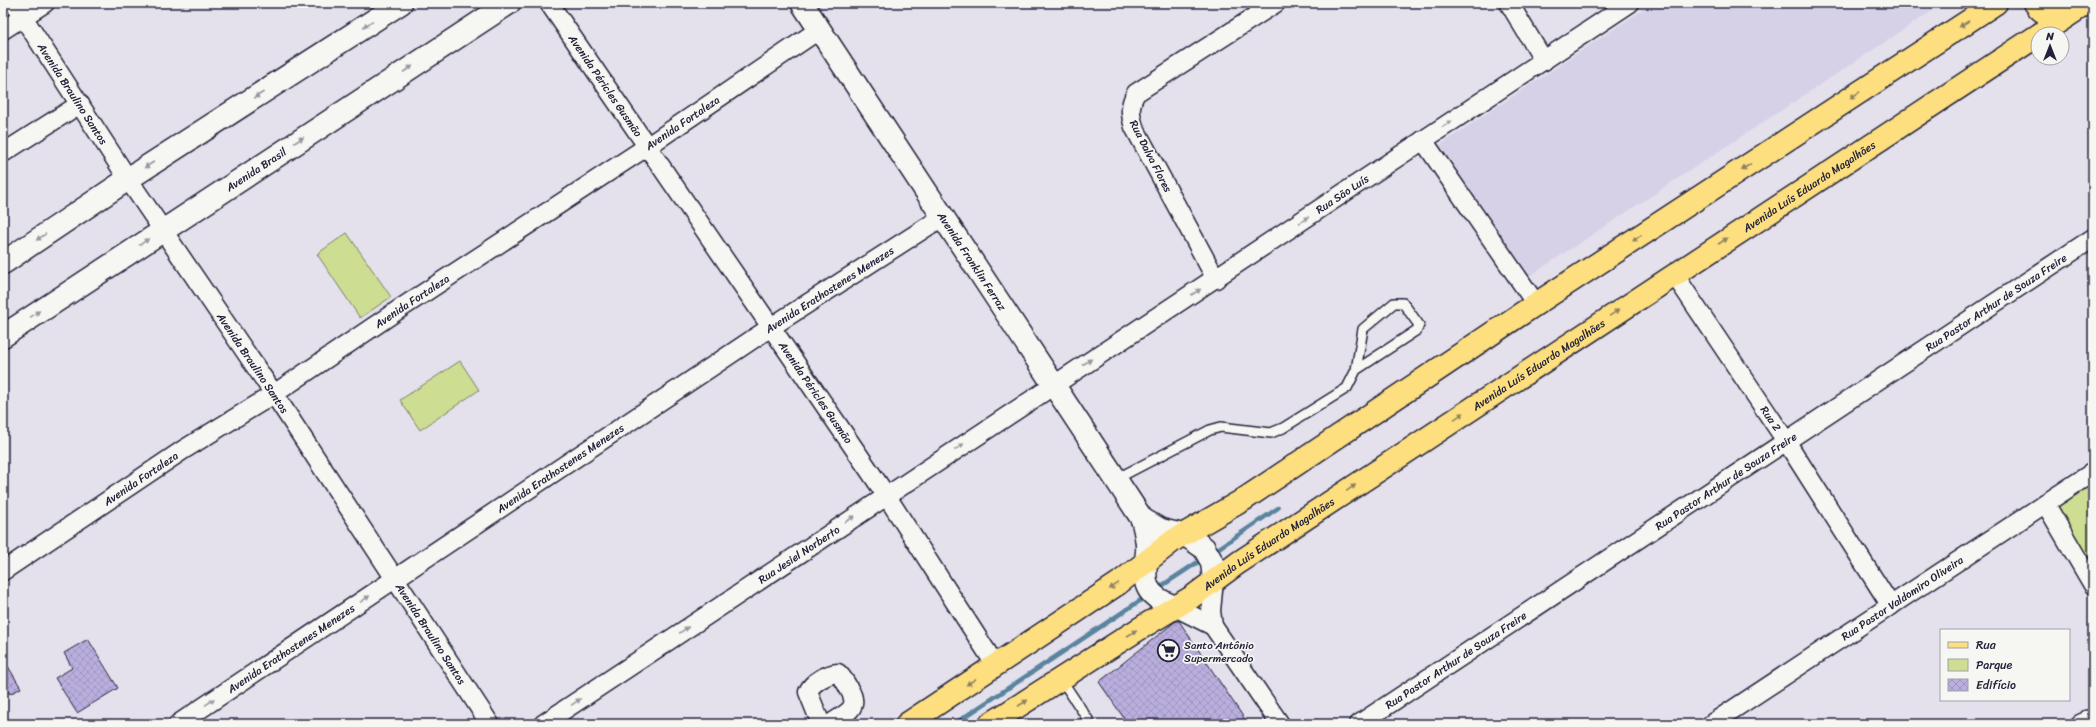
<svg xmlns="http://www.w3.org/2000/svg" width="2096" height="727" font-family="Sriracha,sans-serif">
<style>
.built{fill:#d7d1e8}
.green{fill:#cdde92;stroke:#788066}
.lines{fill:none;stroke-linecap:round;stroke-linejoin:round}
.stream{stroke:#5a849e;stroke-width:4.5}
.building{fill:url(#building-cross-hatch);stroke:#22223b}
.lane-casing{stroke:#22223b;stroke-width:12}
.street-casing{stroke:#22223b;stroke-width:21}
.secondary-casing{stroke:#22223b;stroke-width:25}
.primary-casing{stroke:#22223b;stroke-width:25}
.lane{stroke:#f6f6f2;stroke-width:9}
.street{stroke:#f6f6f2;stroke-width:18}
.secondary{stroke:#f6f6f2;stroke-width:22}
.primary{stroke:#fddf80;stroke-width:22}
.oneway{fill:#9797a0}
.oneway2{fill:#90805e}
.labels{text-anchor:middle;stroke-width:3.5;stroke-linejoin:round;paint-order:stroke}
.street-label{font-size:11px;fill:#22223b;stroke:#f6f6f2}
.poi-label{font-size:11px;fill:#22223b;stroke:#f6f6f2;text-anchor:start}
</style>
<defs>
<pattern id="building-cross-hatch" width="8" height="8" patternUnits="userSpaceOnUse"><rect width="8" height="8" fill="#baaede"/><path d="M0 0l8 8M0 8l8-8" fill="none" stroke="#a095bf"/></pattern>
</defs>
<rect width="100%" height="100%" fill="#e4e0ec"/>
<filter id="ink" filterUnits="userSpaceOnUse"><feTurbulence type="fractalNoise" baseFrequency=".025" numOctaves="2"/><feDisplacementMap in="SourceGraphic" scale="8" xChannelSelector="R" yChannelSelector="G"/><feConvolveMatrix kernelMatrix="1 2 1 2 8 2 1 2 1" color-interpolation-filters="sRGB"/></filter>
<g filter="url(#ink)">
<path class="built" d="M1653,3H1935L1938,7L1525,279L1440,145Z"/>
<path class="green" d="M347,233L391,297L360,318L317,254Z
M460,361L479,390L420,430L400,400Z
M2093,479V571L2056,509L2057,503Z"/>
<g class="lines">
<path class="stream" d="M1213,552L1278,508
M1157,589L1204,558
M954,724L1147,596"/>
</g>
<path class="building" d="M1176,621H1179L1248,724H1128L1099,682Z
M88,639L118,688L77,713L55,678L72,668L64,653Z
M3,658L21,688L10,694L9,692L3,696Z"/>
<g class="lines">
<defs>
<path id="lane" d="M1116,479L1210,430L1221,427L1271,433L1283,428L1347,388L1356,370L1363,329L1394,303H1403L1419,325L1417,330L1356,370
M1061,679L1091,724"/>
<g id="street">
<path id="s1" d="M14,3L128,179L274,394L490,724"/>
<path id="s2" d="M549,3L886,495L996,666"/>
<path d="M1509,3L1544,61"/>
<path d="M3,30L45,3"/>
<path d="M1423,140L1536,304"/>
<path d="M3,153L80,104"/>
<path id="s3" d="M1674,274L1786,441L1891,606"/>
<path d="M1216,279L1134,127C1130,114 1129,105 1136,93L1276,3"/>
<path d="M2045,503L2093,585"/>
<path id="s4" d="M3,571L183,450L274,394L401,308L648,146L820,29"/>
<path d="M1175,607L1213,626L1280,724"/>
<path d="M1213,626L1211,611L1214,580"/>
<path id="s5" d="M178,724L771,327L944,216"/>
<path id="s6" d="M543,724L1630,3"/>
<path d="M821,724L808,692C812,682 827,674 838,673C843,678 846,683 849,689C861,709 846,713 830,724"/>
<path id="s7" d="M1359,724L2093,238"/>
<path id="s8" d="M1711,724L2093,472"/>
<path d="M2080,724L2093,718"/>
</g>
<g id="secondary">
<path id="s9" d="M802,3L1142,519C1145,530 1148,541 1147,552C1143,583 1143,595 1175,607"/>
<path d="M3,263L128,179L401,3"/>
<path id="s10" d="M3,336L509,3"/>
<path d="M1142,519L1161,530L1187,536L1204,548L1212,562L1214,580"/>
</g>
<g id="primary">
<path d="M2035,3C2042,15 2052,16 2065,16"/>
<path d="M907,724L1119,583L1174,540L1243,500L1536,304L1996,3"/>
<path id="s11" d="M990,724L1139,629L1192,597L1238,563L2087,3"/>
</g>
</defs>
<use href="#lane" class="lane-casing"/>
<use href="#street" class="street-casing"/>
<use href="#secondary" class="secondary-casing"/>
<use href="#primary" class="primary-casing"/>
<use href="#lane" class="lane"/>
<use href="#street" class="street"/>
<use href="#secondary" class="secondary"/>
<use href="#primary" class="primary"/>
</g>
<defs><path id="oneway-solid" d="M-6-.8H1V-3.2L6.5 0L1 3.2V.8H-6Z"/></defs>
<g class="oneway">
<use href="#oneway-solid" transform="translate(368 24) rotate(147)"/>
<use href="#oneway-solid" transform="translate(408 69) rotate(-33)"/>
<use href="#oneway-solid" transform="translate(259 95) rotate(147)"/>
<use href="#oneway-solid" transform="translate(1447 124) rotate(-33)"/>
<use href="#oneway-solid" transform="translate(299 140) rotate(-33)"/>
<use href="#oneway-solid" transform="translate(149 165) rotate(147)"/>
<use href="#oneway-solid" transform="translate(1304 220) rotate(-34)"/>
<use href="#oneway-solid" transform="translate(41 237) rotate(146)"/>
<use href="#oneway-solid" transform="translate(144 242) rotate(-34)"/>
<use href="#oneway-solid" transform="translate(1196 292) rotate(-33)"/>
<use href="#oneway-solid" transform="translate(35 314) rotate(-34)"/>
<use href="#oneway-solid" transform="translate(1087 362) rotate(-33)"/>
<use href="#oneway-solid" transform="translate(959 447) rotate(-34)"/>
<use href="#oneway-solid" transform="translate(850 519) rotate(-34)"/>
<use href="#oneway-solid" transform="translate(365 599) rotate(-34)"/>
<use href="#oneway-solid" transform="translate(684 630) rotate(-34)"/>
<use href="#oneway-solid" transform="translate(210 702) rotate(-34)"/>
<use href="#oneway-solid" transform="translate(576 702) rotate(-34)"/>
</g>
<g class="oneway2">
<use href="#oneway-solid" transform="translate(1964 24) rotate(147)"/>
<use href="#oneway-solid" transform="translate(1855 95) rotate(147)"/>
<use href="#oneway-solid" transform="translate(1746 167) rotate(147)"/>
<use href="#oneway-solid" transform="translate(1637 238) rotate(147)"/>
<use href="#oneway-solid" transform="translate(1723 241) rotate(-33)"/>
<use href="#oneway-solid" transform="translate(1614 313) rotate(-34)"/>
<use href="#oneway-solid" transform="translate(1459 416) rotate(-34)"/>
<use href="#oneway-solid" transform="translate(1351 488) rotate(-34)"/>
<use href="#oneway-solid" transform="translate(1114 586) rotate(146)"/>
<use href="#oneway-solid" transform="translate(1132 633) rotate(-33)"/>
<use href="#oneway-solid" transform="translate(971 682) rotate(147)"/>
<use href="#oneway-solid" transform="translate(1023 703) rotate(-33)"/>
</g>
</g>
<defs>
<symbol id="supermarket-ring" viewBox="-11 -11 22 22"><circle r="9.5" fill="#f6f6f2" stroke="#22223b" stroke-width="1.5"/><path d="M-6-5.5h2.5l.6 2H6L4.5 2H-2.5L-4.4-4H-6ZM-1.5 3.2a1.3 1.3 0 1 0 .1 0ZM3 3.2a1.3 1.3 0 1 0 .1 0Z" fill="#22223b"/></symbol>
</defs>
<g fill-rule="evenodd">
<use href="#supermarket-ring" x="1156" y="638" width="25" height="25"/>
</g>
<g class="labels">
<g class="street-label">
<text dy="4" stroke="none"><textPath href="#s2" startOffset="100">Avenida Péricles Gusmão</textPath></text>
<text dy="4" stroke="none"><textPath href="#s1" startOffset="108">Avenida Braulino Santos</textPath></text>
<text dy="4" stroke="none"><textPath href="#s4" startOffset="814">Avenida Fortaleza</textPath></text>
<text transform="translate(1151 156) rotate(63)" y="4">Rua Dalva Flores</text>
<text dy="4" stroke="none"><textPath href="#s10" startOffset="303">Avenida Brasil</textPath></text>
<text dy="4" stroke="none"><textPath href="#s11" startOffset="980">Avenida Luís Eduardo Magalhães</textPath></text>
<text dy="4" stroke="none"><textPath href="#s6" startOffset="959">Rua São Luís</textPath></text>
<text dy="4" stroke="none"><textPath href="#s9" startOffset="309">Avenida Franklin Ferraz</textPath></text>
<text dy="4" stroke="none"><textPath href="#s5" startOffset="783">Avenida Erathostenes Menezes</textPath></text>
<text dy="4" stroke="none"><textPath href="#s4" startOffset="490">Avenida Fortaleza</textPath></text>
<text dy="4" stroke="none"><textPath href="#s7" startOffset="764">Rua Pastor Arthur de Souza Freire</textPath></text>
<text dy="4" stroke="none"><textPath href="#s1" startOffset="432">Avenida Braulino Santos</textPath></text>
<text dy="4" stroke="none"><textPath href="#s11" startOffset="656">Avenida Luís Eduardo Magalhães</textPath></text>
<text dy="4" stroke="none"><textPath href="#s2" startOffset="472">Avenida Péricles Gusmão</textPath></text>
<text dy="4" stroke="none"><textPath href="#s3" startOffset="174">Rua 2</textPath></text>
<text dy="4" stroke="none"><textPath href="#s5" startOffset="460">Avenida Erathostenes Menezes</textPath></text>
<text dy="4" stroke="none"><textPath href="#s4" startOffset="166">Avenida Fortaleza</textPath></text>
<text dy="4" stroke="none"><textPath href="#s7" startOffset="440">Rua Pastor Arthur de Souza Freire</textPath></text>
<text dy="4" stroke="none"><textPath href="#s11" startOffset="332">Avenida Luís Eduardo Magalhães</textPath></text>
<text dy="4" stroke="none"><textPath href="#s6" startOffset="307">Rua Jesiel Norberto</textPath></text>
<text dy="4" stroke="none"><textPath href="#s8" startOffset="229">Rua Pastor Valdomiro Oliveira</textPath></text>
<text dy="4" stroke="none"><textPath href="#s1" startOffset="756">Avenida Braulino Santos</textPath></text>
<text dy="4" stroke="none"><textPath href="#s5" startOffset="136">Avenida Erathostenes Menezes</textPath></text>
<text dy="4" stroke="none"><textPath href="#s7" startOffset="116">Rua Pastor Arthur de Souza Freire</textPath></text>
</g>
<g class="poi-label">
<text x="1184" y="649">Santo Antônio<tspan x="1184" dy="13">Supermercado</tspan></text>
</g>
</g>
<rect width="2096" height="727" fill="none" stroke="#f6f6f2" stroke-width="16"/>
<rect x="8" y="8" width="2080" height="711" fill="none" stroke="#22223b" stroke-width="1.5" filter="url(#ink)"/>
<rect x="1940" y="629" width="130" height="72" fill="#f6f6f2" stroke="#a1a1a9"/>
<rect x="1948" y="642" width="20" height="6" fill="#fddf80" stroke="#a1a1a9"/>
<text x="1976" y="649" font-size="12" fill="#22223b">Rua</text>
<rect x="1948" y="659" width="20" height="12" fill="#cdde92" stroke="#a1a1a9"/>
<text x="1976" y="669" font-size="12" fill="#22223b">Parque</text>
<rect x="1948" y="679" width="20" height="12" fill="url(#building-cross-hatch)" stroke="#a1a1a9"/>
<text x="1976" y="689" font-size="12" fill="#22223b">Edifício</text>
<g transform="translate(2050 46)"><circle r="19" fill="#f6f6f2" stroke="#a1a1a9"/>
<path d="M0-3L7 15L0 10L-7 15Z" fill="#22223b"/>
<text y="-6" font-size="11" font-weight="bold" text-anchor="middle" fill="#22223b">N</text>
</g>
</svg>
